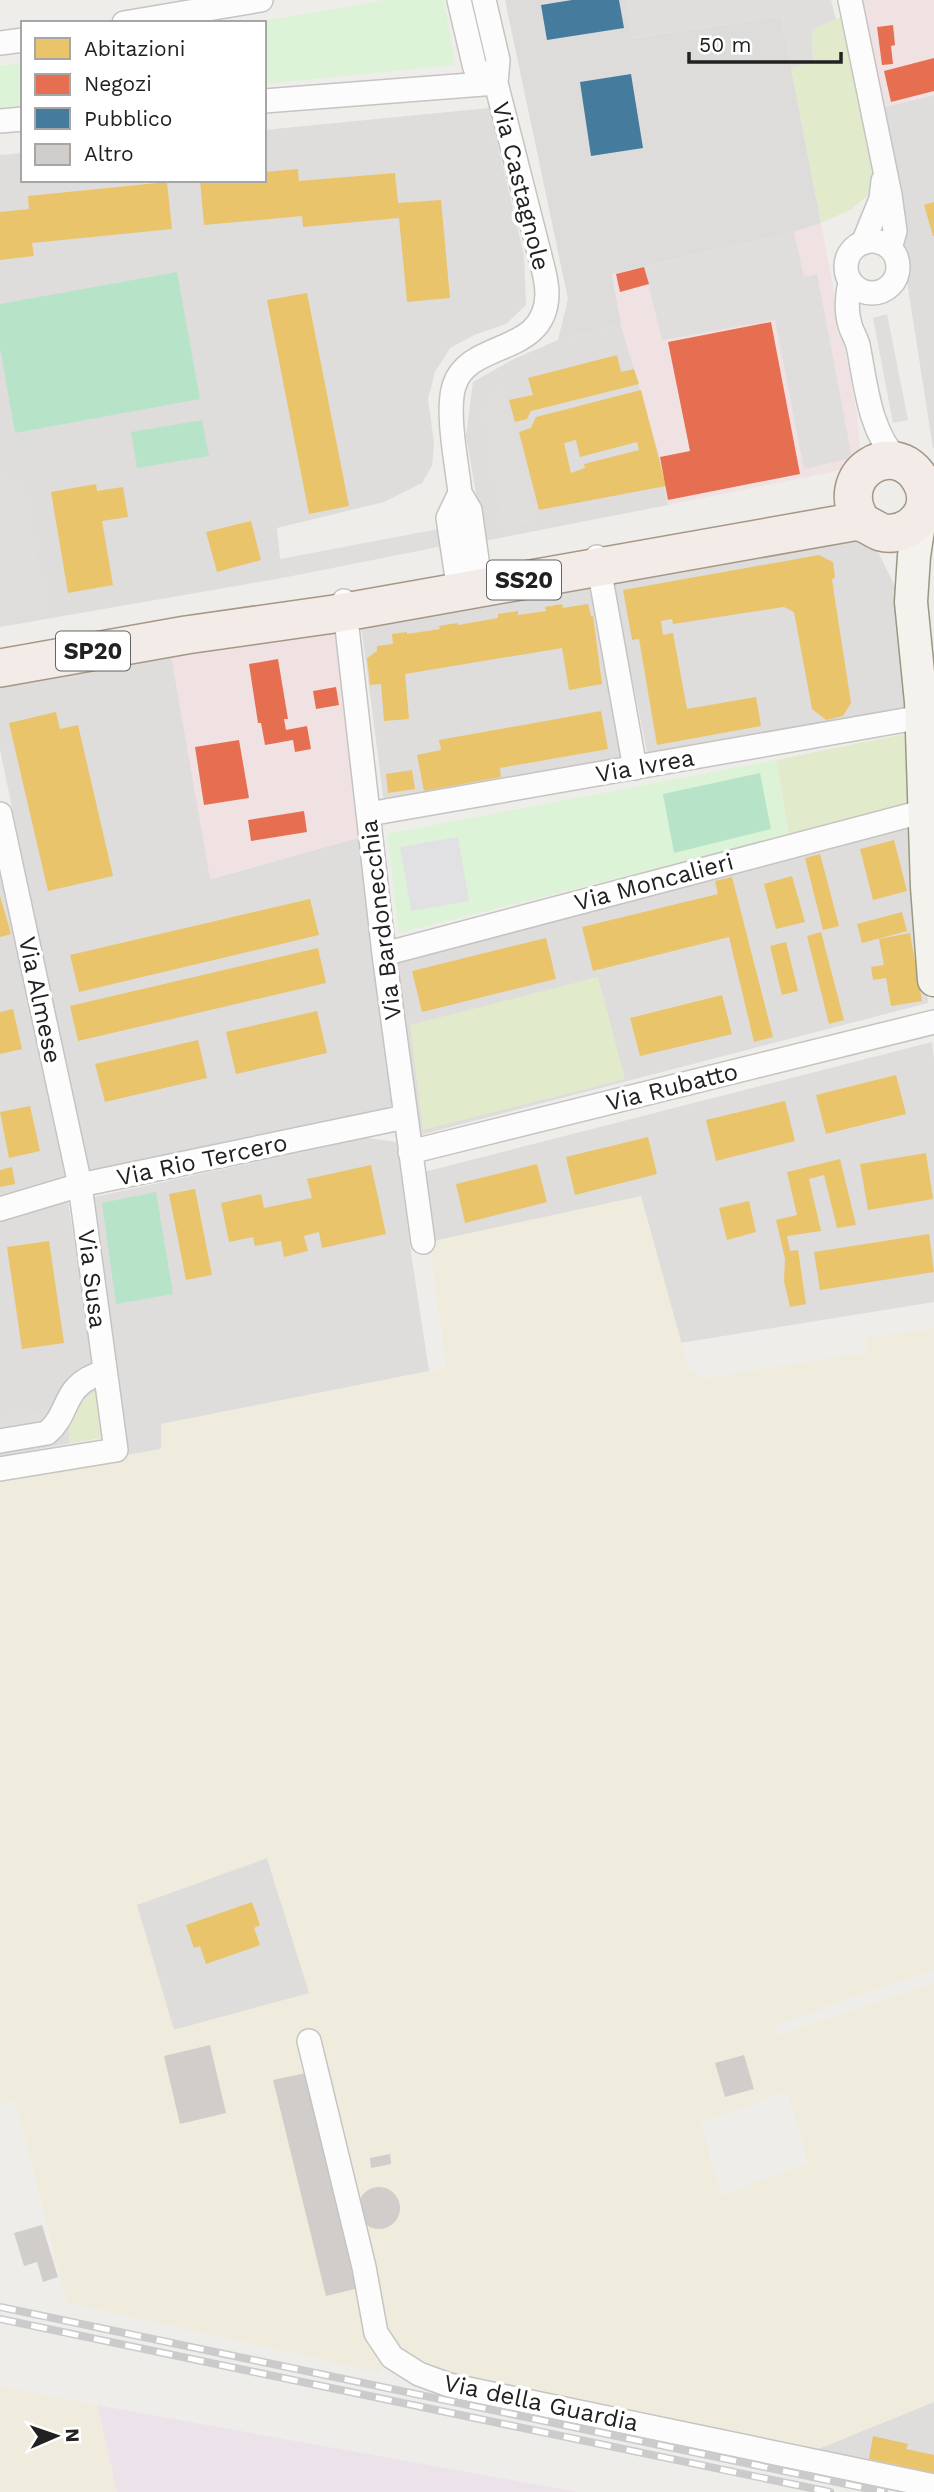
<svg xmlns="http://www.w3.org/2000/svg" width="934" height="2492" font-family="'Work Sans',sans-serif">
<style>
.residential{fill:#dedddb}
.commercial{fill:#f0e2e2}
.industrial{fill:#ece3ea}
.religious{fill:#dddcdb}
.farmland{fill:#efecde;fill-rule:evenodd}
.grass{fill:#e1ebcb}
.park{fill:#dcf3d7}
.pitch{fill:#b7e4c9}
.parking{fill:#dfdedd}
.plaza{fill:#e1e1e4}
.homes{fill:#e9c46a;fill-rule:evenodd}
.shops{fill:#e76f51}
.public{fill:#457b9d}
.building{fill:#d0cdcb}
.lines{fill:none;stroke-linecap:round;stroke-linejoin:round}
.street-casing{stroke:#c5c4c2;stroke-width:26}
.secondary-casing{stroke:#9a9782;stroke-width:35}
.primary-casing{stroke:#a69686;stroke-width:40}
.street{stroke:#fdfcfc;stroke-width:23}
.secondary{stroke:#f4f2ec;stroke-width:32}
.primary{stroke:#f2ebe7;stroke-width:37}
.rail-casing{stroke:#cbcbcb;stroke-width:8}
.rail{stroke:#fff;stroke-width:5;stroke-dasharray:16;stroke-linecap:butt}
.labels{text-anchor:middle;stroke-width:7;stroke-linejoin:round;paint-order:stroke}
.shield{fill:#fff;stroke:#646464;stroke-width:2}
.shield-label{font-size:23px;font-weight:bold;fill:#212121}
.street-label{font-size:24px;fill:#212121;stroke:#fff}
</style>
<rect width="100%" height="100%" fill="#efedea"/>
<path class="residential" d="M934,95V448H933L880,108Z
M489,108L524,255L526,305L506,324L474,335L450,348L435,372L428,399L434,443L432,466L422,483L384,502L277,528L282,578L0,627V155L23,153V180H264V130Z
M621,325L660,457L668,505L484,541L466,436L473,382L514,359L558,340Z
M847,534L874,543L900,597L910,709L648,757L611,574Z
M591,578L623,757L384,803L361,625Z
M171,655L211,879L358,838L392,1105L376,1115L89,1176L0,750V682Z
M918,825L928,1003L416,1136L395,960Z
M0,845L70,1177L0,1197Z
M932,1042L934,1058V1302L680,1343L641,1197L429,1242L424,1172Z
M367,1138L397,1142L410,1246L429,1371L162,1424L161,1449L127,1455L90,1214L94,1197Z
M68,1201L105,1437L0,1456V1221Z
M267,1858L310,1994L173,2030L136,1905Z
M934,2402V2477L808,2453Z"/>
<path class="commercial" d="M863,0H934V95L880,108Z
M821,223L857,414L861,466L668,505L660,457L621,325L611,274L794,232Z
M334,625L358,838L210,879L171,655Z"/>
<path class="industrial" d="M97,2405L578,2492H117Z"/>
<path class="religious" d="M505,0H626L632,38L781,16L821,223L794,232L612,274L621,325L558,340L568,299Z"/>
<path class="farmland" d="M641,1196L689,1370L703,1378L867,1352L866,1338L934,1328V1970L775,2025L778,2035L934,1983V2402L808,2453L462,2379L407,2358L390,2340L380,2373L67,2303L15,2100L0,2105V1483L161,1449V1424L446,1368L429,1242ZM267,1858L309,1993L174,2030L137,1905ZM787,2092L808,2163L721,2195L701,2122Z
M0,2386L97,2405L117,2492H0Z"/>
<path class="grass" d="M843,16L875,189L852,209L821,223L791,68L813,62L812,29Z
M904,734L911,808L789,835L776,760Z
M598,977L625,1079L423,1130L410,1025Z
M98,1390L105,1437L69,1443C67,1419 76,1401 98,1390Z"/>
<path class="park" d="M384,0H444L455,65L264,84V23H251Z
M23,62V109L0,112V66Z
M776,760L789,835L399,933L387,834Z"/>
<path class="pitch" d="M177,272L200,399L15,433L0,348V304Z
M202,420L209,456L137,468L131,432Z
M760,773L771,829L674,853L663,794Z
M156,1192L173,1294L116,1304L102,1203Z"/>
<path class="parking" d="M626,0H831L836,19L812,30L813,62L791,68L781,16L631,38Z
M794,232L804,277L817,274L852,458L804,469L775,320L662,340L644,267Z
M887,314L908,420L893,423L873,318Z
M502,388L536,522L503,529L486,412L491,395Z
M0,471L5,481L24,489L46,613L0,619Z
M444,528L448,545L282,578L280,559Z
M53,1409L43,1425L0,1432V1418Z"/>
<path class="plaza" d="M458,837L469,901L411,911L400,847Z"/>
<path class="homes" d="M298,169L299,181L395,173L398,203L441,200L450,298L407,302L399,218L303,227L302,216L204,225L200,180H264V172Z
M167,182L172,229L32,243L34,256L0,260V212L29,209L28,196Z
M934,202V236H933L924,205Z
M307,293L349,506L309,514L267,300Z
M617,355L621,372L634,369L639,384L531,411L527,419L515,422L509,400L533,395L528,378Z
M641,390L666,486L539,510L519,432L531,428L536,417ZM576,440L580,457L637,442L639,450L584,464L585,468L571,473L564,443Z
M96,484L97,491L123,487L128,517L102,521L113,585L68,593L51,492Z
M251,521L261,560L217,572L206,532Z
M819,555L833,562L835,577L832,580L851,703L843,716L826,720L812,709L794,612L784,607L673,624L672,619L661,621L663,635L673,633L687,709L756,697L761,726L657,745L639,639L632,640L623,590Z
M562,604L563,608L588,604L591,616H593L602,684L569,690L562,648L405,674L409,719L384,721L381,684L370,685L367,658L377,651V646L393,644L392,634L407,632V634L440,629L439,626L457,623L458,625L498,618V614L518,611V615L546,611L545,607Z
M601,711L608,749L500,768L501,777L424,791L417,755L441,750L439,740Z
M56,712L60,729L78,725L113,876L48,891L9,723Z
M412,770L415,789L388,793L386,774Z
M894,840L907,891L873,900L860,849Z
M820,854L839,926L823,930L805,858Z
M792,876L805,922L776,929L764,884Z
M732,877L773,1037L754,1042L729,937L593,971L582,927L718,894L715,881Z
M0,896L11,934L0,937Z
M310,899L319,935L79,992L70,955Z
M902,912L907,931L862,943L857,924Z
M821,932L844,1020L829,1024L807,936Z
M910,933L922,1001L891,1006L886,978L873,980L871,967L884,965L879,939Z
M546,938L556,979L422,1012L412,971Z
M786,942L798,991L782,995L770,946Z
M318,948L326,983L78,1041L70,1006Z
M722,995L732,1034L640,1056L630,1018Z
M13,1009L22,1049L0,1054V1012Z
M317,1011L327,1053L236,1074L226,1032Z
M198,1040L207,1078L105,1102L95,1064Z
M896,1075L906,1114L826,1134L816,1095Z
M785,1101L795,1141L716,1161L706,1120Z
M30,1106L40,1151L9,1158L0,1112Z
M648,1137L657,1174L575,1195L566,1157Z
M926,1153L933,1199L868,1210L860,1164Z
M840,1159L856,1225L837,1228L824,1175L809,1179L821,1231L787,1236L790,1251L798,1250L806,1304L790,1307L784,1281L785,1259L776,1220L797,1215L787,1172Z
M537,1164L547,1202L465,1223L456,1184Z
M371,1165L386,1234L322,1248L319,1232L304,1236L308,1251L284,1257L281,1241L255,1246L253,1237L229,1242L221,1203L261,1194L264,1208L312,1198L307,1179Z
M12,1167L15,1184L0,1187V1170Z
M195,1189L212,1275L186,1280L169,1194Z
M749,1201L756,1232L727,1240L719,1208Z
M929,1234L934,1272L820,1290L814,1252Z
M49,1241L64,1343L22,1349L7,1247Z
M252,1902L260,1925L254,1928L260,1945L206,1964L200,1946L194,1948L186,1925Z
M873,2436L908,2444L906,2449L934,2455V2473L869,2459Z"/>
<path class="shops" d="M893,25L895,45L891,46L893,64L882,65L877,27Z
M934,58V91L891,102L884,71Z
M644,267L649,284L620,292L616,274Z
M771,322L800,474L668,500L660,457L690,451L668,342Z
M278,659L288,719H284L286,730L307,726L311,749L295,752L293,740L265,745L261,723H258L249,664Z
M336,687L339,705L316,709L313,691Z
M239,740L249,798L204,805L195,747Z
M304,811L307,832L251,841L248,820Z"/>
<path class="public" d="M572,0H619L624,28L547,40L541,5Z
M631,74L643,148L591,156L580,82Z"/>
<path class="building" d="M210,2045L226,2113L180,2124L164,2056Z
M744,2055L754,2089L725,2097L715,2063Z
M306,2073L359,2288L326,2296L273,2080Z
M390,2154L391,2164L371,2168L370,2158Z
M358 2208a21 21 0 1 1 42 0a21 21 0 1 1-42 0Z
M42,2225L58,2277L43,2282L37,2262L24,2266L14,2233Z"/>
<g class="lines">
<defs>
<path id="street" d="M459,0L475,68L496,83L498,60L484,0
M850,0L890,195L895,231L890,248
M124,23L261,0
M0,43L23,40
M264,101L496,83L543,268C545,276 547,286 547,294C546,357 468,339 454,386C446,413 457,464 460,493
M0,121L23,119
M846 267a26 26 0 1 1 52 0a26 26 0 1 1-52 0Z
M863,243L881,199L883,181
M850,282C847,295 846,311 850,325C852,332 856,338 858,345C866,385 869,431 898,461
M597,557L635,768
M459,591L448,518L460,493L470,510L481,588
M344,601L384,954L423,1242
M0,814L80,1185L116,1450L0,1469
M369,814L922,717
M384,954L925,811
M410,1152L934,1022
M0,1209L80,1185L405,1117
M0,1441L47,1433C72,1412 60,1385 104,1372
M309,2041L364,2267L376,2333L392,2357L419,2374L449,2385L934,2486"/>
<path id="secondary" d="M920,517L914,556L911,602L921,702L927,887L934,980"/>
<path id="primary" d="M0,668L186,635L334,614L847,523C852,522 859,521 863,523C874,527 879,535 893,533C905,532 917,524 923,512C927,502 926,490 921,481C895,434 830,475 862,522"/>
</defs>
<use href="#street" class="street-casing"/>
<use href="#secondary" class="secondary-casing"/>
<use href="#primary" class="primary-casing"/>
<use href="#street" class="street"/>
<use href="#secondary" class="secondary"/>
<use href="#primary" class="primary"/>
<defs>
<path id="rail" d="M0,2307L884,2492
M0,2319L830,2492"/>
</defs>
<use href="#rail" class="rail-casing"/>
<use href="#rail" class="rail"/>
</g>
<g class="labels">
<g class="shield">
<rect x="487" y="560.5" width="74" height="39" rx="5"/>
<rect x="56" y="631.5" width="74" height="39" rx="5"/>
</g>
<g class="shield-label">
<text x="524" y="588">SS20</text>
<text x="93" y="659">SP20</text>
</g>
<g class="street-label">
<text transform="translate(521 186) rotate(76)" y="8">Via Castagnole</text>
<text transform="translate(645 766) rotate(-10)" y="8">Via Ivrea</text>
<text transform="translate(654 882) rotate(-15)" y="8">Via Moncalieri</text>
<text transform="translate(381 920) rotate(-97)" y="8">Via Bardonecchia</text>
<text transform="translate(40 1000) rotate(78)" y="8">Via Almese</text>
<text transform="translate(672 1087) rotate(-14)" y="8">Via Rubatto</text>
<text transform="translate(202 1160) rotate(-12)" y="8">Via Rio Tercero</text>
<text transform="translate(92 1279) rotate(83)" y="8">Via Susa</text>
<text transform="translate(541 2403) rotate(12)" y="8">Via della Guardia</text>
</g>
</g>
<rect x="21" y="21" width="245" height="161" fill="#ffffff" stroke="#a6a6a6" stroke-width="2"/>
<rect x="35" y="38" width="35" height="21" fill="#e9c46a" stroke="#a6a6a6" stroke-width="2"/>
<text x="84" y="56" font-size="21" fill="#212121">Abitazioni</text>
<rect x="35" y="74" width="35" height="21" fill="#e76f51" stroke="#a6a6a6" stroke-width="2"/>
<text x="84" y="91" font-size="21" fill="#212121">Negozi</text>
<rect x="35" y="108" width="35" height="21" fill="#457b9d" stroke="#a6a6a6" stroke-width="2"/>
<text x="84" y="126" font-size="21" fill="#212121">Pubblico</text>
<rect x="35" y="144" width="35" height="21" fill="#d0cdcb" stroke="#a6a6a6" stroke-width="2"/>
<text x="84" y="161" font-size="21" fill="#212121">Altro</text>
<g transform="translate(56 2436) rotate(88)" stroke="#ffffff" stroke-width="5" paint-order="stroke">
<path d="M0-5L12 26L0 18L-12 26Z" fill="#212121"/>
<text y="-10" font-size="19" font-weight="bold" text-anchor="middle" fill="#212121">N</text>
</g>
<path d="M689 52v10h152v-10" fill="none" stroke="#212121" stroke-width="3.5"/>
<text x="699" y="52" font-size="21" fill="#212121" stroke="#ffffff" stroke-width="5" paint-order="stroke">50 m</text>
</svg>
